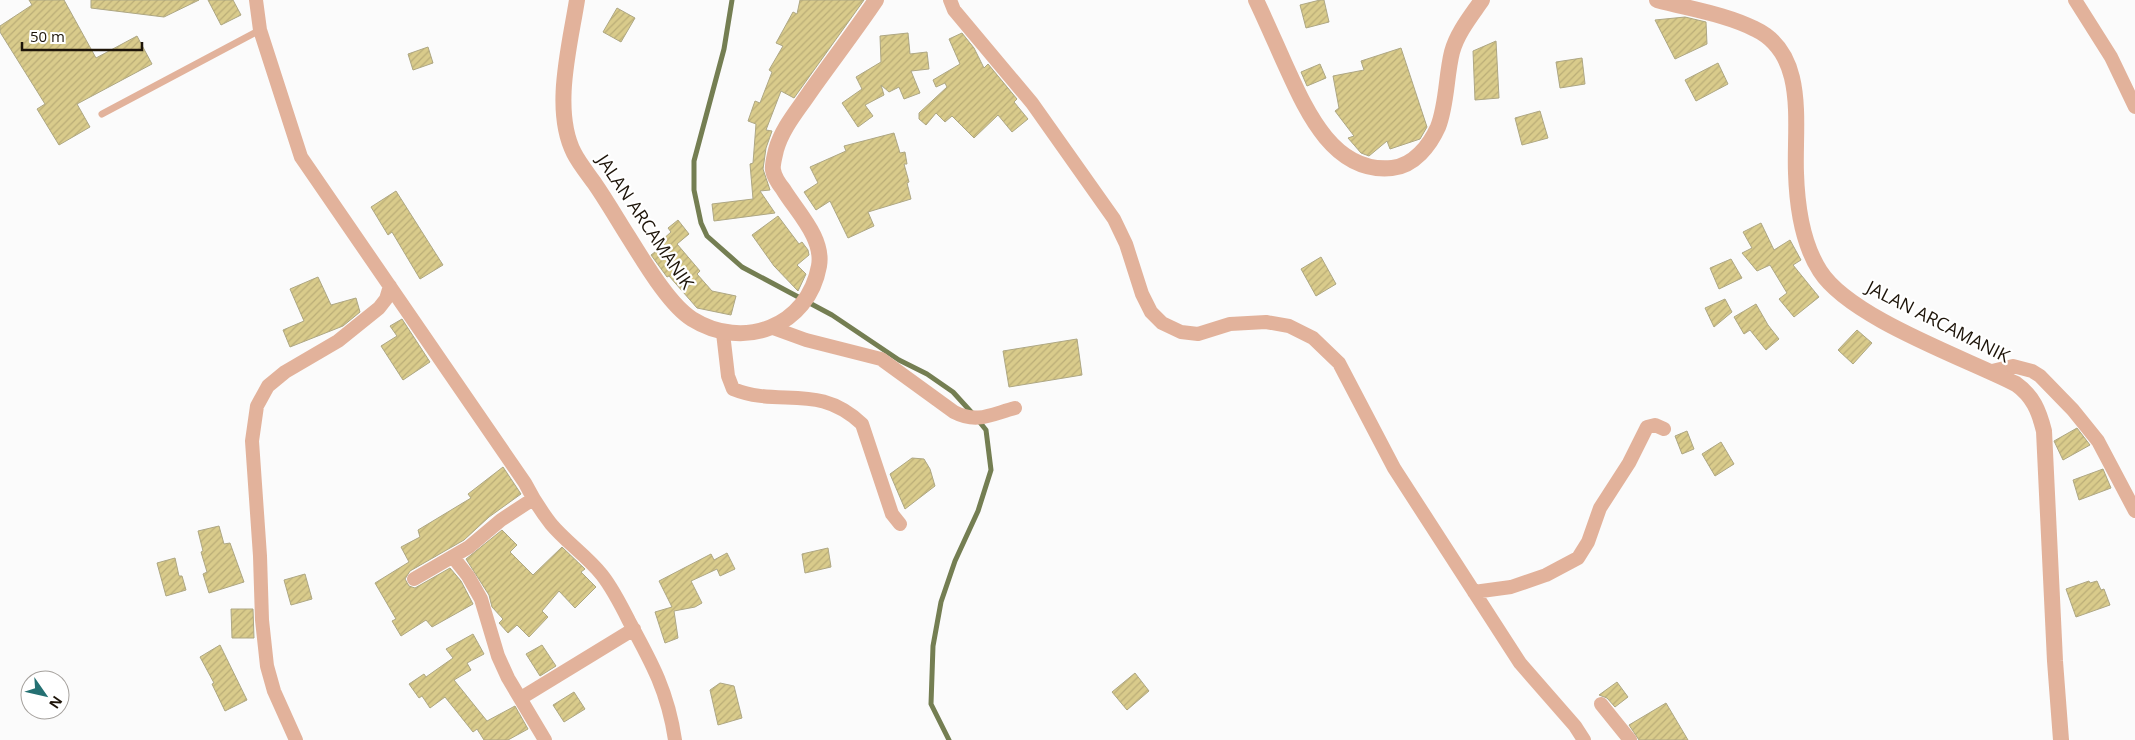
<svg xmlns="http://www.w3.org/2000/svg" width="2135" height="740" font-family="'Open Sans',sans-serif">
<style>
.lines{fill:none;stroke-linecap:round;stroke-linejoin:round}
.stream{stroke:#747e52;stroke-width:5}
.building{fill:url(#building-hatch);stroke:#aea783}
.service{stroke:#e2b29b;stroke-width:7}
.minor{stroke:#e2b29b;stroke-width:14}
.tertiary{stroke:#e2b29b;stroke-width:16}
.labels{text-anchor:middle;stroke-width:4.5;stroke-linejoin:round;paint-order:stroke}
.street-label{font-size:18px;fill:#1d1409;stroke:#fff}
</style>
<defs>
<pattern id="building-hatch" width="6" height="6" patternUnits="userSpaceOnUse" patternTransform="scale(1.25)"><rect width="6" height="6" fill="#d9cb8b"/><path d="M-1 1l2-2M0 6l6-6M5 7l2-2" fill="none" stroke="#baad77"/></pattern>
</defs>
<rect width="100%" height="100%" fill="#fbfbfb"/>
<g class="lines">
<path class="stream" d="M732,0L724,49L694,161V190L701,223L707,236L742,267L832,315L899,360L927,374L953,392L973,414
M949,740L931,704L933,646L941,602L955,561L978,511L991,470L986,430L978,420"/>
</g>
<path class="building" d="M29,0H64L96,58L137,36L152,64L77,104L90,127L59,145L37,109L45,104L0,32V26L32,5Z
M91,0H199L164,17L91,8Z
M208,0H233L241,15L221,25Z
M800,0H864L794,98L781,91L766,130L772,131L766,148L763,169L770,190L760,191L775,213L714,221L712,204L753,199L750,164L753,163L756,124L748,121L755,101L760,103L772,72L769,70L783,46L776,43L793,12L797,14Z
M1320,0H1324L1329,22L1306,28L1300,5Z
M617,8L635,18L621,42L603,32Z
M1685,17L1706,22L1707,44L1675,59L1655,20Z
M908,33L910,54L927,52L929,69L911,71L920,93L904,99L899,87L889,92L881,85L884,95L865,105L873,116L858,127L842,103L862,89L856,77L881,62L880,36Z
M962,33L974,48L984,68L988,64L1017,99L1014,102L1028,119L1012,132L998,115L974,138L952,116L945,122L936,113L926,125L919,119V113L947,87L945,83L936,87L933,80L960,64L949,39Z
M1496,41L1499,98L1475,100L1473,51Z
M428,47L433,63L413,70L408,54Z
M1401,48L1427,127L1420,139L1390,149L1387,141L1369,156L1361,153L1348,138L1354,136L1335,111L1339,108L1333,76L1364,70L1361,61Z
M1582,58L1585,84L1560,88L1556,62Z
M1718,63L1728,84L1696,101L1685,80Z
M1320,64L1326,78L1307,86L1301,72Z
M1540,111L1548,138L1522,145L1515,118Z
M894,133L900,153L905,152L907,164H904L909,182L907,183L911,199L868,212L874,226L848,238L830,201L816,210L804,192L818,183L810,167L846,151L844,146Z
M396,191L443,265L420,279L392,232L388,235L371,207Z
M778,216L799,244L802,242L808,250L809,255L797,265L806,274L798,291L774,266L752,235Z
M678,220L689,234L677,244L700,271L697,274L712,291L736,296L731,315L697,308L669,276L667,277L651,255L664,245L661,241L671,232L668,228Z
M1761,223L1774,250L1790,240L1801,260L1793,265L1819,297L1794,317L1779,299L1787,293L1770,265L1757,271L1742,253L1752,248L1743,232Z
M1321,257L1336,284L1316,296L1301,269Z
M1731,259L1742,278L1719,289L1710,268Z
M318,277L331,305L356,298L360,312L343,326L290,347L283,330L304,321L290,289Z
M1725,299L1732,312L1714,327L1705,308Z
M1756,304L1768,325L1779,339L1766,350L1750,330L1744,334L1734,317Z
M402,319L430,362L403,380L381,346L397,336L390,326Z
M1857,330L1872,343L1853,364L1838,350Z
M1077,339L1082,375L1009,387L1003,351Z
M2077,428L2090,445L2063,460L2054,441Z
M1687,431L1694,449L1682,454L1675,436Z
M1721,442L1734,464L1715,476L1702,454Z
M912,458L924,459L930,469L935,486L905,509L890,474Z
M503,467L521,494L489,517L464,540L410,571L405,579L409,586L415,588L450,568L461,581L473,604L432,627L426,620L401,636L392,621L396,619L375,583L409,562L401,547L420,537L418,530L471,498L468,494Z
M2103,469L2111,488L2079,500L2073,480Z
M219,526L224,544L230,543L244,582L209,593L203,574L207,572L201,552L203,551L198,531Z
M502,530L517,545L510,552L533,575L562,547L585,569L581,572L596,587L575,608L559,591L542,611L548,617L529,637L517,625L508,633L499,623L503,619L492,607L489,595L466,559Z
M828,548L831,567L805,573L802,554Z
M727,553L735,569L720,576L717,569L691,581L702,603L695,607L674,611L678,638L665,643L655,612L672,607L659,581L711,554L714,560Z
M175,558L179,576H182L186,590L166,596L157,563Z
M305,574L312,599L291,605L284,580Z
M2089,581L2090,583L2097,581L2101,590L2104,589L2110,605L2076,617L2066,589Z
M231,609H253L254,638H232Z
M473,634L484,654L467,663L471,670L454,680L487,721L515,706L528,729L508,740H484L477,729L473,732L445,697L430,708L422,696L419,698L409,684L424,674L426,677L453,658L446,649Z
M220,645L247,700L225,711L212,684L214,683L200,657Z
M542,645L556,666L540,676L526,654Z
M1135,673L1149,691L1127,710L1112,692Z
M1617,682L1628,697L1615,707L1607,698L1599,695Z
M720,683L734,686L742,718L718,725L710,690Z
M574,692L585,709L564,722L553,705Z
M1666,703L1688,740H1639L1629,725Z"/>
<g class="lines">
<path class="service" d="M102,114L260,30"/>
<path class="minor" d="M256,0L260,30L301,157L525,483C532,497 541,511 551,524C566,542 587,556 602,575C613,589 621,605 629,621C652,663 668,692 675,740
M950,0L954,10L1032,103L1114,219L1126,244L1142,294L1151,312L1162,323L1181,332L1198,334L1230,324L1266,322L1289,326L1313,338L1339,363L1394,468L1520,663L1575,726L1584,740
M2075,0L2111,57L2135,107
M773,328L806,340L881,359L954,412C977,424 992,414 1015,408
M723,333L728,376L733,389C780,408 818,382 862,424L892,514L900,524
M1992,371L2013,366L2032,371L2040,376L2073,410L2098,441L2135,511
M453,557L468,576L481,599L498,656L508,678L545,740
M414,579L469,547L501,520L533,499
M1474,592L1511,587L1546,575L1578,558L1588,542L1600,508L1629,463L1647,427L1655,425L1664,429
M521,698L634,629
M1601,704L1630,740
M296,740L274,691L267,666L262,620L260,556L252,441L257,406L268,386L285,372L338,341L379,308L386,299L390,286"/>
<path class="tertiary" d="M577,0C570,45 552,110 574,153C579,163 588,174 595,184C606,200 616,217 626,233C642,258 668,304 692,319C743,351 808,327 819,266C824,238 797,212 783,189C779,184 774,176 773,170C772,165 775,155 776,150C782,128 798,110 810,92C832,61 855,31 876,0
M1256,0C1266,21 1275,42 1284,62C1305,108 1332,174 1392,168C1414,166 1430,145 1438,127C1447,104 1446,76 1452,52C1457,33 1471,16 1482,0
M1657,0C1690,9 1725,14 1755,29C1808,54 1794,125 1796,173C1797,206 1802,243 1820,271C1850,318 1965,358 2016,384C2033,396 2039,411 2044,431L2055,661L2061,740"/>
</g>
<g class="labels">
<g class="street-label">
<text transform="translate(645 222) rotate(56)" y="6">JALAN ARCAMANIK</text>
<text transform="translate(1938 322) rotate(27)" y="6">JALAN ARCAMANIK</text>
</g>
</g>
<g transform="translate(45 695) rotate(124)"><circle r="24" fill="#ffffff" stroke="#a5a19d"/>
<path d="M0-4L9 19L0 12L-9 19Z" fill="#247072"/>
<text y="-8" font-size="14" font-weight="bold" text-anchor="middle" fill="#1d1409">N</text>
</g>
<path d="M22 42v8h120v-8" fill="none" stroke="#1d1409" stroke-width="2.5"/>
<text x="30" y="42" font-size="15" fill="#1d1409" stroke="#ffffff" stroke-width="4" paint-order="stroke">50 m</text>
</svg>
